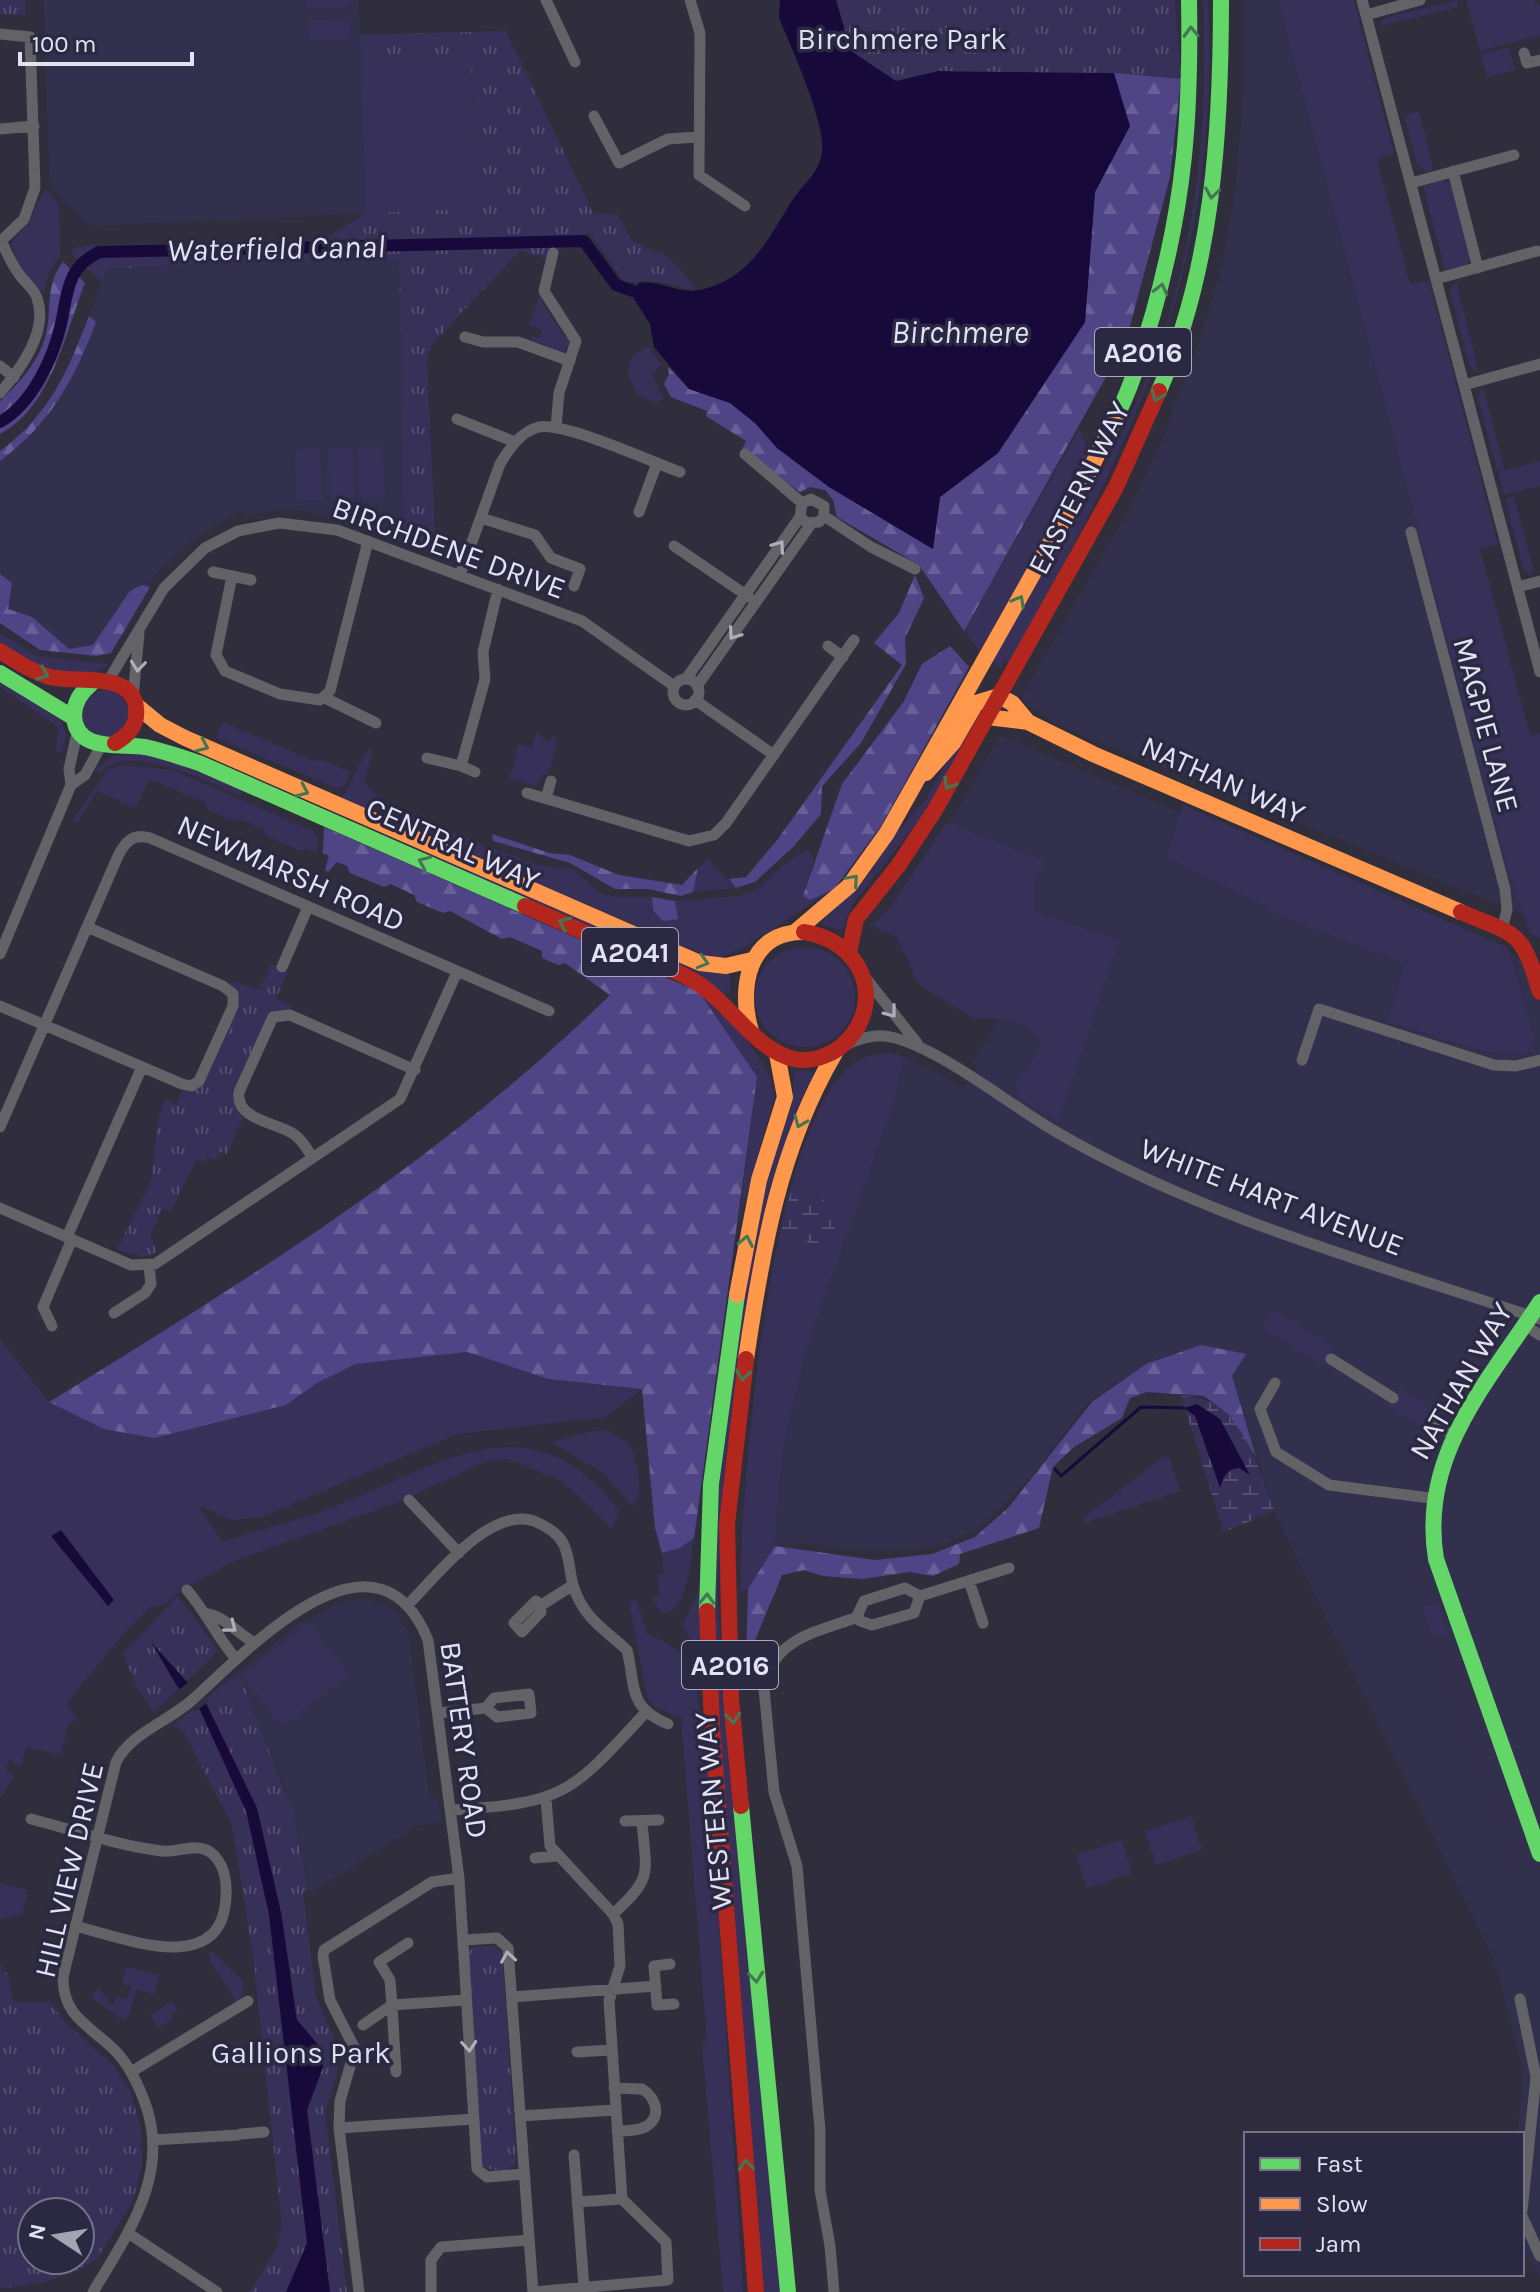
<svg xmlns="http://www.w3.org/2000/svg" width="1540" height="2292" font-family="Karla,sans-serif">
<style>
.built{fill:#33304e}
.green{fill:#373159}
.forest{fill:url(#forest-firs)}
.wetland{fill:url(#wetland-marsh)}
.park{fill:url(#park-tufts);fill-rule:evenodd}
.water{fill:#18093b}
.pier{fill:#302e3c}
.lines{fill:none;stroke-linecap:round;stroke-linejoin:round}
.stream{stroke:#18093b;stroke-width:3}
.canal{stroke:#18093b;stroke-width:12}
.street{stroke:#626267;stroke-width:11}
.fast{stroke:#63d668;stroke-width:16}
.slow{stroke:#ff974d;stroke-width:16}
.jam{stroke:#b3261e;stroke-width:16}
.oneway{stroke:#447653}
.oneway2{stroke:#afafbb}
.labels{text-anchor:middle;stroke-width:7;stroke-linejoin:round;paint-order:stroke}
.shield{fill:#2b2842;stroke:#acaabe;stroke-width:2}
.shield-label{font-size:28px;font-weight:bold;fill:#e3e2f3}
.park-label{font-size:30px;fill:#deddf3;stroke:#2b2842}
.street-label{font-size:30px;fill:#e3e2f3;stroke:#2b2842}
.water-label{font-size:32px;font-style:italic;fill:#e2e1f7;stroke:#2b2842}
</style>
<defs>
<pattern id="forest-firs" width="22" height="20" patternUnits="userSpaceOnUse" patternTransform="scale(2)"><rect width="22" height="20" fill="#4f4486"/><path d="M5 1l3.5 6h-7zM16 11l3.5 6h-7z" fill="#685f98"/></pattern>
<pattern id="wetland-marsh" width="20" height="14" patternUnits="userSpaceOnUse" patternTransform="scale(2)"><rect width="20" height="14" fill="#373159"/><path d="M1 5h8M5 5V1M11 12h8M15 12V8" fill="none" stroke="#544f71"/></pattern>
<pattern id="park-tufts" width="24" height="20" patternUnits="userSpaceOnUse" patternTransform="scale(2)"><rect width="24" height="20" fill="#373159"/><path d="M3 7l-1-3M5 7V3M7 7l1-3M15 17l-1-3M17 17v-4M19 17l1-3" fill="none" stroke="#544f71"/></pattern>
</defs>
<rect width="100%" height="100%" fill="#302e3c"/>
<path class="built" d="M44,0H359L362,61L476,209L91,226L57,193L49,179Z
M1243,0H1278L1507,867L1525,915L1060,726L1027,704L1022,695L1127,513L1162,441L1203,329L1222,266L1236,184L1243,93Z
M276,260H399L404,542L308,512L280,510L247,515L238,511L190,543L157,573L97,656L40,650L0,623V451L26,431L67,374L107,269Z
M1000,735L1540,967V2277L1522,2249V2134H1518L1523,2068L1494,1960L1274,1511L1232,1376L1245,1354L1146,1364L1088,1402L1031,1477L994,1515L979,1528L945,1545L881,1551L803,1544L775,1546L782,1454L807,1347L894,1103L904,1056L964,1087L978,1066L972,1062L1001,1018L1012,1020L1045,1040L1015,1087L1119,940L1033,911L1034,883L1045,862L950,823Z
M367,1598L395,1610L402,1615L399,1621L408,1630L429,1794L430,1798L439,1800L443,1822L418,1825L311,1893L286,1791L243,1684L236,1674L299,1623L347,1600Z"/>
<path class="green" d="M307,0H349V7L307,8Z
M1203,0H1208C1222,265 1134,439 1009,664L1004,661L1001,668L991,662C1041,573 1099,485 1141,392C1194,270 1209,132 1203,0Z
M1278,0H1354L1394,153L1377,159L1410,284L1429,281L1498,544L1480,549L1530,735L1540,733V938L1530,933L1507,867Z
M1457,0L1459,7L1380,26L1384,18Z
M1466,0H1534L1540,7V35L1480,51Z
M349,19L350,38L309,39L308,20Z
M1509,47L1515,70L1487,77L1481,54Z
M471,57L476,209L366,213L361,61Z
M1419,111L1432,162V171L1427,172L1417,163L1404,115Z
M1442,180L1451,183L1470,258L1465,267L1445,270L1423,186Z
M45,189L59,204L60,256L50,270L44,293L22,272L11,244L32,216Z
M1456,281L1479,373L1470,367L1450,291Z
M541,293L542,303L565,337L571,339L563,353L531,339L532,335L540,338L542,330L529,325Z
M648,346L661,365L652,373L664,400L653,402L638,395L627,373L632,357Z
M1483,387L1504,468L1497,470L1478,399Z
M1079,429L1091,456L980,651L964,631Z
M358,447H383L385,497L359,498Z
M328,448H353L354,499H329Z
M320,449L322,500L296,501L295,450Z
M1540,461V486L1504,495L1498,472Z
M1514,497L1533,568L1531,576L1523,568L1505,499Z
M0,633L37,656L109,664C75,691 31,660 0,644Z
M0,679L60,719L66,733L62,753L56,751L58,727L0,687Z
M82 713a23 23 0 1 1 46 0a23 23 0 1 1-46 0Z
M985,704L925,813L852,905L842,930L824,926L822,922L870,873L893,837L926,799L975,712Z
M223,722L314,761L320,759L351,772L344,786L337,788L216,738Z
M536,732L549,742L555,735L557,743L548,775L544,774L535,786L510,779L518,744L532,747Z
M369,748L373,751L364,781L383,802L379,809L367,804L364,808L342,798Z
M139,753L162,757L243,790L241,796C212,783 124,740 101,773L96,769L113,756Z
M125,765L173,770L313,831L318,841L317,853L307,849L301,851L266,836L264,829L240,819L234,821L208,810L205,802L149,779L136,808L97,791L77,823L72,821L108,769Z
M387,803L420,820L418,826L383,811Z
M1183,805L1508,948L1535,1040L1527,1054L1487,1052L1388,1021L1405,964L1266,910L1267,906L1166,857Z
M425,822L537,865L574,870L600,893L617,897H652L653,910L678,919L675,901L740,896L759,888L784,864L808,849L814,859L803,896L834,889L741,949L720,957L705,955L433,839L434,834L424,828Z
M950,823L1046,862L1034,883V911L1119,940L1058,1121L1018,1098L1015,1087L1044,1040L1012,1020L973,1018L918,984L897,937L872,926L895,901L945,825Z
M368,826L702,971L731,975L729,992L725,994Z
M708,859L736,888L693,892L698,868Z
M755 997a50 50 0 1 1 100 0a50 50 0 1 1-100 0Z
M699,992C725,1014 775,1064 774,1098L738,1226L757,1078Z
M887,1053L904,1056L894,1103L807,1347L782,1454L775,1546L748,1589L740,1591C742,1479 768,1150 844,1072C856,1059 869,1054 887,1053Z
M794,1071H811L813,1074L799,1104L723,1483L718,1595L722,1691L781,2292H762L714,1645L719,1483L743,1293L761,1200L792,1104Z
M1274,1311L1335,1349L1324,1366L1263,1328Z
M0,1339L49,1402L286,1405L317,1383L356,1364L467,1352L548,1379L642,1389L606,1417L457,1434L262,1517L233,1520L199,1506L222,1542C260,1529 301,1520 339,1505C440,1464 534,1396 619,1511L612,1529L562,1481L508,1459L487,1461L396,1503L234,1561L196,1583L188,1584L164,1605L151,1607L127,1630L66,1704L77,1718L68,1725L61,1755L26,1747L22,1764L19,1766L11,1760L5,1767L14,1777L0,1799Z
M1401,1389L1440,1414L1430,1431L1390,1406Z
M594,1431H609L629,1443C636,1460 646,1491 633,1507L603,1473L552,1442Z
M1165,1456L1170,1459L1180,1491L1084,1523L1083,1518Z
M694,1538C691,1559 688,1612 662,1614L651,1597L660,1595L657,1574L664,1573L662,1553L680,1548Z
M698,1593L700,1596V1654L682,1626Z
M636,1600L647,1633L678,1650L693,1671L708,1758L743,2292H723L702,2043L707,2041L681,1717L655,1707L647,1697L629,1602Z
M1437,1602L1448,1633L1433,1638L1422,1607Z
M309,1623L349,1675L282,1726L242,1675Z
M1191,1816L1202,1850L1156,1865L1145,1831Z
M1122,1840L1132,1873L1087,1888L1076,1855Z
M0,1883L28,1890L22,1915L0,1919Z
M210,1950L243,1980V1997L236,2002L210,1961Z
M126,1967L159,1975L155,1994L136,1990L130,2012L124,2021L91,1997L101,1986L100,1993L108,1995L106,2003L114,2005L116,1997L126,1999L132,1987L122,1984Z
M172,2001L178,2009L171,2014L174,2018L158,2028L150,2015Z"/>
<path class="forest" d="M1134,21L1181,79L1170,177L1126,341L964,631L919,565L837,517L833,500L825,490L810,487L800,492L742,449L746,441L706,416L707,411L671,397L664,384L669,374L668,367L689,389L730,403L755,423L777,448L829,487L933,549L940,497L998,453L1085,322L1095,192L1130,126L896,81Z
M63,262L85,283C65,333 52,407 0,434V401C19,384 40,360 46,334C52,310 45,283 63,262Z
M89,316L96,322C74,380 51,423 0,461V451C49,415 68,371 89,316Z
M0,574L12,583L8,609L32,617L69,649L93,645L130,591L142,585L150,587L111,653L97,656L40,650L0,623Z
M915,575L924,598L905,638L906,664L861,743L822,786L821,814L794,846L755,882L736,888L729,879L746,877L778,839L902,665L874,643L899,613Z
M950,646L969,667L881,826L834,889L810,900L803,896L842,784L904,701L922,664Z
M324,827L699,992L757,1077L694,1538L680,1548L662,1553L655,1528L642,1389L548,1379L467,1352L356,1364L317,1383L286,1405L154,1438L104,1429L49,1402C246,1281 444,1158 610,995L565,963L559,965L542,958V951L510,937L502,939L450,911L443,913L417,902L414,895L391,884L384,887L350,873L347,866L337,862L328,872L325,870L329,856L323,853Z
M492,834L549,853L570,855L619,875L682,885L698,868L693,892L681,896L648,889H615L570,863L493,841Z
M652,897L675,901L678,919L663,921L653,910Z
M1201,1345L1246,1354L1232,1376L1256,1457L1228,1414L1204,1396L1147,1392L1130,1398L1122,1418L1074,1447L1053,1467L1039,1528L960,1554L959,1564L933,1576L910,1572L862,1579L823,1576L804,1570L782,1575L746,1662L748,1589L775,1546L875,1560L932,1554L975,1537L1008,1508L1092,1402L1146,1364Z"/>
<path class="wetland" d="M793,1182L841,1210L827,1249L781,1233Z
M1181,1396C1241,1396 1257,1464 1274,1511L1224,1532Z"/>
<path class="park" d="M0,0H25V15L0,14Z
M836,0H1175L1181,79L1114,73L938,71L896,81L851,51Z
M506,31L593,213L618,215L632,241L668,257L698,290L654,281L625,282L589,232L547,258L520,251L431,345L427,362L436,555L404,542L399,260H276L107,269L102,282L72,254L73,248L86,246L325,239L366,213L476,209L471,57L361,61L360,35Z
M271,964L288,971L276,999L292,1007L290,1011L271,1014L234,1103L244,1116L227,1154L221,1152L216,1161L207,1157L205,1162L197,1159L171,1211L162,1209L150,1236L157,1252L143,1257L117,1249L151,1181L158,1118L166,1099L176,1104L183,1089L198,1088L206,1080L238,1007L239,998L230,985L232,981L259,990Z
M178,1596L215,1646L216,1653L154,1712L137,1688L123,1653Z
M236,1674L243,1684L292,1810L309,1891L303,1892L316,1997L339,2050L337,2075L325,2111L347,2292H250L276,2249L282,2226L253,1956L232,1825L183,1730L173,1726Z
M475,1946H496L502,1954L516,2158L515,2164C506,2173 489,2172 481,2164L469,1951Z
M0,1963L3,1973L7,1972L13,1999L19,2003L50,2002L66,2023L114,2066L130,2091L141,2127L142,2164L134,2198L98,2258L78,2270L45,2282L4,2288H0ZM32,2212H80V2260H32Z"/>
<path class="water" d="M780,0H836L851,51L896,81L938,71L1114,73L1130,126L1095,192L1085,322L998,453L940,497L933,549L829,487L777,448L755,423L730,403L689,389L654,347L650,324L634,299L633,291L639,283C660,280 678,294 699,290C747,281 767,242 790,204C803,182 825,171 822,141C819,109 792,49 779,18Z
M1197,1404L1220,1419L1250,1475L1239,1468C1226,1469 1224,1477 1220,1488L1195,1416L1184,1408Z
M61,1530L114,1600L108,1606L51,1536Z
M151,1642L206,1703L257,1808L281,1912L297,2020L321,2048L323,2067L307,2110L330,2292H286L307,2243L269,1915L246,1811L200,1710L177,1686Z"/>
<path class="pier" d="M191,1680L209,1701L195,1712L178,1691Z"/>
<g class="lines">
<path class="stream" d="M1055,1469L1061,1476L1141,1407L1184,1408"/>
<path class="canal" d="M0,422C32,404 53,359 61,324C68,293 66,268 99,252L584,241L616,285L633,291"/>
<path class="street" d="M546,0L575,62
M690,0L700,33L699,175L745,206
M1362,0L1540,672
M1366,15L1420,0
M0,34L30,37L35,188L24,219L1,241C7,252 11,264 19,274C25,283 34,288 37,298C49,331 20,370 0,393
M1524,53L1527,63L1540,60
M594,116L619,163L668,139L698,137
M0,129L34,126
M1453,171L1478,268
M1411,183L1514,155
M553,253L544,291L576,341L559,393L556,427
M1436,279L1537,251
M465,337L483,342H518L570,361
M0,366L14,377
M1464,385L1540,364
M457,419L515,442
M745,454L802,503
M639,512L657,463
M824,516L871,547L915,569
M481,518L535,535L551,558L580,569L574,586
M1411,532L1505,889L1507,910L1502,930
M674,546L749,597
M213,572L251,580
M460,575L500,464C509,449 521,431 539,427C565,422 652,462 680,472
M232,576L216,655L225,671L280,694L320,700L330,691L368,541
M1518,587L1540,581
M828,646L843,657
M686,679L800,517L802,503L811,499L824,506V516L819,522L807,523L800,517
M673 692a13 13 0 1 1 26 0a13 13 0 1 1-26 0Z
M108,681L164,588L205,548L238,531L279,523L337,530L582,621L674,686
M697,686L811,524
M133,697L139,634
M325,698L376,723
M695,700L774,755
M427,758L461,766
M475,772L461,766L485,679L483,652L498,589
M71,785L85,775L102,744
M527,793L689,841L714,835L726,823L854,640
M546,798L551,781
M0,954L71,785L69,769L78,729
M282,967L308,907
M868,981L917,1043
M0,1006L182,1084L191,1086L199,1081L233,1006V994L223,986L87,927
M848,1044C859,1039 871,1035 884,1036C929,1040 1010,1105 1053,1130C1203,1218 1376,1264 1540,1319
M1302,1060L1319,1009L1494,1065L1516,1066L1540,1060
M0,1127L118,856C125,842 133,833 150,838L549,1011
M313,1158C307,1149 301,1138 292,1133C274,1122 235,1119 239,1092L273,1017L290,1015L415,1070
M0,1208L131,1265L155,1264L400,1099L457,972
M67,1237L142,1067
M114,1313L145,1293L151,1284L149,1266
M52,1326L43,1307L72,1239
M1526,1326L1540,1335
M1331,1359L1393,1398
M1275,1383L1260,1409L1276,1452L1329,1485L1430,1498
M1437,1425L1455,1436
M409,1500L459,1553
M969,1581L983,1623
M905,1588L920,1596L914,1613L872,1625L860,1621L858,1614L864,1601Z
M187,1590C206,1612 216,1635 235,1658
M920,1596L1009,1568
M407,1606C436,1576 490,1506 534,1521C546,1526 557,1532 563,1543C570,1556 569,1571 573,1585C583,1618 604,1629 627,1650C636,1686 627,1707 668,1724
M540,1606L536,1601L514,1623L522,1632L541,1612L540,1606L573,1585
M208,1614C223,1616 239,1634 253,1642
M529,1694L531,1713L497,1717L486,1708L494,1698Z
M439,1713L486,1708
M546,1799L550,1846L613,1914
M451,1810C564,1803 570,1795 645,1713
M31,1819C74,1830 119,1846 162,1851C179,1853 195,1842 210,1852C224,1862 227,1881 226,1897C222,1979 124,1938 75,1926
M625,1821L659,1820
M535,1858L557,1856
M463,1940L497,1938L508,1948L533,2292
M670,1964L654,1966L657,2005L674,2004
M512,1997L656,1986
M1520,1999L1536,2077L1522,2211
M363,2025L392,2005L390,1980L379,1962L408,1943
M577,2052L611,2050
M131,2072L248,2001
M396,2072L392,2005L466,2000
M614,2088L642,2089C656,2097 663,2118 645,2127C637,2131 626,2131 617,2131
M520,2116L615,2110
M339,2128L474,2119
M241,2134L264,2132
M153,2140L238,2135
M574,2155L584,2288
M577,2202L622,2199
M1522,2216L1540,2256
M128,2233L217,2292
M93,2292C129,2232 172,2172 144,2100C136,2079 125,2058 108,2044C83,2022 63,2013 63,1977L116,1762C131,1733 167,1722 191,1701C245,1653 375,1510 428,1640L459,1878L477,2169L487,2177L524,2174
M359,2292L339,2128L340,2101L355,2049L330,2000L323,1956L324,1950L432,1882L459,1878
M431,2292V2260L441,2247L529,2240
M533,2292L668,2280L666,2242L622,2199L609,2001L620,1966L618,1924L613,1914C654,1877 646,1874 642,1822
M834,2292L830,2246L820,2190V2130L797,1866L774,1792L764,1689C771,1639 816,1632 858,1617"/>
<path class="fast" d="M1159,391C1213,269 1221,132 1221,0
M1116,417C1133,384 1142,350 1153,314C1185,201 1191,116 1189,0
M0,673L74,718
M91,684C81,692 74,702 74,716C76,753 121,743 145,747C164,751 181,757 199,763L525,906
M1540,1302C1487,1384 1419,1455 1436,1559L1540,1854
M707,1611L711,1484L737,1295
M741,1806L788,2292"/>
<path class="slow" d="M137,706L160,725L185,738L700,963L726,966L752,960
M987,717L1028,722L1093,754L1461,912
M926,773L953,743L976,703L999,696L1012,703L1028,722
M795,932L849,886L887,833L1078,494L1116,417
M751,1031C738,989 748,931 804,932
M737,1295L759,1180L785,1097L777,1054
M746,1359C762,1251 779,1148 835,1053"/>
<path class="jam" d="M0,651C16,661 32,672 50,677C76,684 132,670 136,708C138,725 129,735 115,743
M525,906C563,923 600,939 638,956C656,964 677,970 694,981C730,1002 753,1049 794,1059C813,1063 836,1054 849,1039C886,996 859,940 804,932
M1461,912C1519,937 1521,929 1540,992
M849,953L856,919L898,866L935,810L1116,487L1159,391
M707,1611L712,1726L756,2292
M741,1806L731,1699L727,1524L746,1359"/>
</g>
<defs><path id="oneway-chevron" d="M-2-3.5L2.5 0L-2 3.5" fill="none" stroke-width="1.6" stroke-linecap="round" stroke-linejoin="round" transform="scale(2)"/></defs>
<g class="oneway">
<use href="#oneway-chevron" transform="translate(1191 32) rotate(-92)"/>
<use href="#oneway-chevron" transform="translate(1212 193) rotate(99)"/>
<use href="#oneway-chevron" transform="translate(1161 289) rotate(-76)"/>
<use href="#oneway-chevron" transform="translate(1157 396) rotate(112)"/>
<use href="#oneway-chevron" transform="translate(1019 601) rotate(-61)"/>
<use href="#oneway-chevron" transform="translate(43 674) rotate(22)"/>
<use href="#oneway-chevron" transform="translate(203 746) rotate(24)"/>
<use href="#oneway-chevron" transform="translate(949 784) rotate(120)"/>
<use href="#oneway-chevron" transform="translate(303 791) rotate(24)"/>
<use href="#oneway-chevron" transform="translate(424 862) rotate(-156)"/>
<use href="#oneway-chevron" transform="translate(853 880) rotate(-48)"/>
<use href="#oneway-chevron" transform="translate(564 923) rotate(-156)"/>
<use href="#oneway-chevron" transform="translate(703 962) rotate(16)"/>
<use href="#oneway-chevron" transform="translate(800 1122) rotate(112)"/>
<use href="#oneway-chevron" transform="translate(746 1241) rotate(-79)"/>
<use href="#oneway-chevron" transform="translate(743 1375) rotate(98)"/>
<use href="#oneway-chevron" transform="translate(707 1599) rotate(-88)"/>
<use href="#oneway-chevron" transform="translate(733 1718) rotate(85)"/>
<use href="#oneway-chevron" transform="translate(756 1977) rotate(84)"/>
<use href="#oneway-chevron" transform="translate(746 2165) rotate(-95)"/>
</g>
<g class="oneway2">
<use href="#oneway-chevron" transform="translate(779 546) rotate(-55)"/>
<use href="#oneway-chevron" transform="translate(734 634) rotate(125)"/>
<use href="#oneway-chevron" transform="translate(138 666) rotate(96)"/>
<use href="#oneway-chevron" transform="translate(891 1012) rotate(52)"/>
<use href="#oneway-chevron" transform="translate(231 1627) rotate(38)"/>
<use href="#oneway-chevron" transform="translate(508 1957) rotate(-99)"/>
<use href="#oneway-chevron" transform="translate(469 2046) rotate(86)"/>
</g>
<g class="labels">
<g class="shield">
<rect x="1095" y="328" width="96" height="48" rx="6"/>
<rect x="582" y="928" width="96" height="48" rx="6"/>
<rect x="682" y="1641" width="96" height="48" rx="6"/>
</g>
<g class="shield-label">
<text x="1143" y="362">A2016</text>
<text x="630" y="962">A2041</text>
<text x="730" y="1675">A2016</text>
</g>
<g class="park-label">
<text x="902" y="49">Birchmere Park</text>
<text x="301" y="2063">Gallions Park</text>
</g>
<g class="street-label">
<text transform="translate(1079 488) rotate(-63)" y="10">EASTERN WAY</text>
<text transform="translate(449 548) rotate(20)" y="10">BIRCHDENE DRIVE</text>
<text transform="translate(1486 725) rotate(75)" y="10">MAGPIE LANE</text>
<text transform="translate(1223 780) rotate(24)" y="10">NATHAN WAY</text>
<text transform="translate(453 844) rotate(24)" y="10">CENTRAL WAY</text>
<text transform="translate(291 873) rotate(24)" y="10">NEWMARSH ROAD</text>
<text transform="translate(1272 1197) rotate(21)" y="10">WHITE HART AVENUE</text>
<text transform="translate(1461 1381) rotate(-60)" y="10">NATHAN WAY</text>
<text transform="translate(464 1740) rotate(82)" y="10">BATTERY ROAD</text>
<text transform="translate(713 1811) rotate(-95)" y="10">WESTERN WAY</text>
<text transform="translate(69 1870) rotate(-77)" y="10">HILL VIEW DRIVE</text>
</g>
<g class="water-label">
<text transform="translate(276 248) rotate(-1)" y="11">Waterfield Canal</text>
<text x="960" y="343">Birchmere</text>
</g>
</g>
<rect x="1244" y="2132" width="280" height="144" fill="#2b2842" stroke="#757289" stroke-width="2"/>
<rect x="1260" y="2158" width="40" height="12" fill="#63d668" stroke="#757289" stroke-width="2"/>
<text x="1316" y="2172" font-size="24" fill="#e3e2f3">Fast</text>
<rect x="1260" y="2198" width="40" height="12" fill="#ff974d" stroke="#757289" stroke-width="2"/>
<text x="1316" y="2212" font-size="24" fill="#e3e2f3">Slow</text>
<rect x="1260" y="2238" width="40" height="12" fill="#b3261e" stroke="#757289" stroke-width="2"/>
<text x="1316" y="2252" font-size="24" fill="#e3e2f3">Jam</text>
<g transform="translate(56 2236) rotate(282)"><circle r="38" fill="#2b2842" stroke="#757289" stroke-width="2"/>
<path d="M0-6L14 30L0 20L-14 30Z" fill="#a4a3b3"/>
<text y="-12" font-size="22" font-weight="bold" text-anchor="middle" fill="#e3e2f3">N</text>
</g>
<path d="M20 52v12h172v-12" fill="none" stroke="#e3e2f3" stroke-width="4"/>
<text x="32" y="52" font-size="24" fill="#e3e2f3" stroke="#2b2842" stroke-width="6" paint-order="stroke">100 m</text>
</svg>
